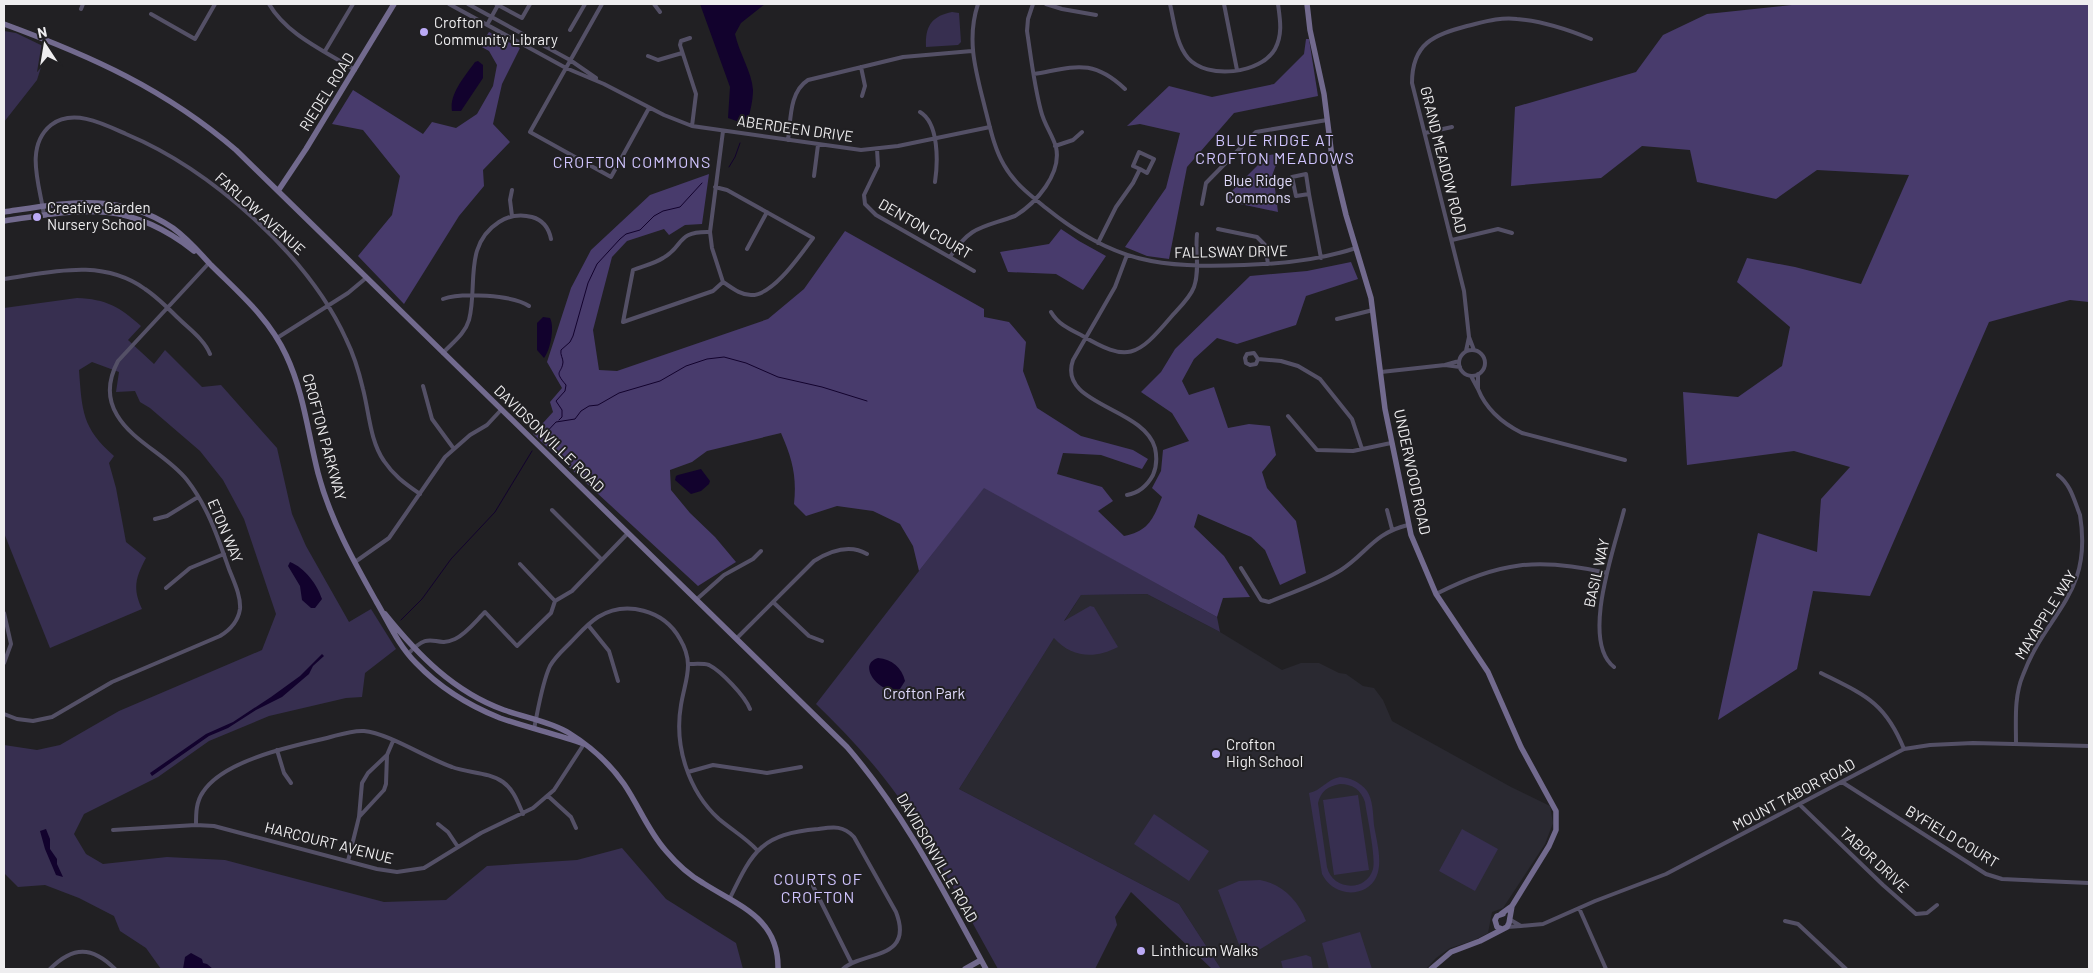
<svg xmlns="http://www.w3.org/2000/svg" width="2093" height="973" font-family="Barlow,sans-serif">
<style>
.built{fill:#2a2931}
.green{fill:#372f50;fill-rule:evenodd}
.forest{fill:#483b6c}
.water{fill:#12022d}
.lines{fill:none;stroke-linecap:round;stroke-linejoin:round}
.stream{stroke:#12022d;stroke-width:1}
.street{stroke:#545066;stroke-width:4}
.secondary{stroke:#726a8e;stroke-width:5.5}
.poi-dot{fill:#bbaaf6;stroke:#212023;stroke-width:2}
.labels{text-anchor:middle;stroke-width:4;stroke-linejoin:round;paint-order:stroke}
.poi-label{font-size:15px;fill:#eeedef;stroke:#212023;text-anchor:start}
.street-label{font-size:15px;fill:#eeedef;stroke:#212023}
.park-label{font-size:15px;fill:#e1dbfc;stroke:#212023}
.neighbourhood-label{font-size:16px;letter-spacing:1px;fill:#d0c4fe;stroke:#212023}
</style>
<rect width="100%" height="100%" fill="#212023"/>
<path class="built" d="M1147,594L1220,632L1282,670L1301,663H1319L1339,673L1346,674L1363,686L1374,688L1383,700L1392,721L1511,787L1550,806L1553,823L1545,844L1503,908L1492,912L1488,933L1475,940L1450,948L1436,958L1426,969H1221L1179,904L959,789L1081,595Z"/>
<path class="green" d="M952,12L959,13L961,42L958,45L926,47C925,26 932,16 952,12Z
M4,31L16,33L47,48L37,80L4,122Z
M77,298C106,299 120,307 141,326L128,340L154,364L165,350L202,387L221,385L277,448L292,514L306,546L349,622L371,609L396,649L365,673L362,697L346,698L269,716L209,741L158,777L84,814L74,834L86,854L103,864L167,857L225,860L384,902L446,900L487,866L577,860L622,848L666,899L736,943L743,969H161L146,948L120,931L114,916L79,898L45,885L18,887L4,873V745L37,750L60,745L119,711L262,650L276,614L244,519L223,480L200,451L150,408L140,402L135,391L116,392L119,372L92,362L79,370C82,411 82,428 114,456L109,463L116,488L126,542L146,558C136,577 132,588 142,609L50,648L4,533V308Z
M984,487L1217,617L1220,632L1147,594L1081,595L1064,621L1090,606L1094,607L1118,647C1095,659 1072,658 1054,638L959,789L1179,904L1221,969H1212L1131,892L1115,917L1117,925L1095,969H998C966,912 936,853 899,798C875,764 846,733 816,704Z
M1340,777C1351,778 1360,782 1367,791C1373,800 1373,814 1374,825C1377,845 1388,876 1365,889C1359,892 1352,893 1346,892C1335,890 1327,884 1322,874L1309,793C1321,791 1327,779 1340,777ZM1340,784C1353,784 1361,790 1365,802C1367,816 1376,857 1373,869C1366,893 1332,890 1327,867L1318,803C1321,791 1328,786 1340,784Z
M1358,795L1369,870L1334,875L1323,800Z
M1154,814L1209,851L1189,881L1134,844Z
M1462,829L1498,849L1475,891L1439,871Z
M1260,880C1282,884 1298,900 1306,921L1249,956L1243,955L1218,890L1239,881Z
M1360,932L1372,969H1329L1322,943Z
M1306,955L1311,957L1313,969H1283L1281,961Z"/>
<path class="forest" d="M1801,4H2089V302L2070,300L1989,322L1870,596L1813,591L1797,669L1718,720L1758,533L1817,552L1821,499L1850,467L1794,451L1687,465L1683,392L1738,397L1782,366L1790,327L1737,282L1747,258L1795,267L1861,284L1909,175L1817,170L1776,199L1697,182L1690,150L1642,146L1601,178L1511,186L1515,107L1636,72L1663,35L1707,14Z
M489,32L520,48L502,84L493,124L510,142L483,170L484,186L459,216L404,304L358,256L392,215L400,176L363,130L332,124L353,90L423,134L432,122L456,128L477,114L493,86L497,65L489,51L480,46Z
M1306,39H1309L1318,96L1234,113L1187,167L1169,259L1147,256L1125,247L1166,188L1180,133L1140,124L1127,126L1169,86L1212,97L1274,84L1304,54Z
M1280,154L1273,173L1278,212L1226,201L1227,196L1268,155Z
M709,174L702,224L685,225L669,235L664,229L627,241L612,257L593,330L599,370L617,371L768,319L804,289L845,231L984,309V317L1009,322L1026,342L1023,371L1037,408L1081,436L1133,450L1148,459L1142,469L1101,455L1063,453L1057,474L1102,487L1113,501L1098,511L1124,536C1149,531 1153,519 1162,497L1152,488L1161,471L1163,450L1189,441L1172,413L1141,392L1161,372L1175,349L1250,276L1307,271L1351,262L1358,279L1306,296L1296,325L1237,344L1217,338L1194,359L1182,381L1189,395L1214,387L1228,428L1249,424L1270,426L1276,455L1262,472L1267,488L1296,521L1306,573L1280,585L1265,550L1251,537L1198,514L1194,527L1224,556L1250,597L1223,598L1217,617L984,488L919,571L913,546L900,524L873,511L837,506L806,516L794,504C797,476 792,458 781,433L707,451L692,462L670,470L671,490L690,513L715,537L736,562L698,586L533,434L553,412L550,402L562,388L547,362L571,288L591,250L650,195Z
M1061,229L1079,241L1106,256L1083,290L1056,274L1008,272L1000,252L1049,244Z"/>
<path class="water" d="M700,4H765L741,23L735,34C739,53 752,72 753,90C753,101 750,111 748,121L745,124L728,118L730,87Z
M478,61L483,65V78L461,111H452C449,94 465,76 475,62Z
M543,317L550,318C555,327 550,351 544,358L537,350V323Z
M701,469L710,481L709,484L701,491L691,494L675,480L676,476L678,475Z
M290,562C305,568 317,584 322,599L315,608H311L302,600L300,586L288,566Z
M322,654L324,656L313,666L309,674L282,697L256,710L228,728L209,736L152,776L150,773L206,734L233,722L271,697L300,676Z
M878,658C892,659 902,668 905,681L900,689C882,697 855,665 878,658Z
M46,829L50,839V849L57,859V864L63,877L56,875L45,849L40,831Z
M191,953L202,959L203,963L207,964L213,969H183L185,957Z"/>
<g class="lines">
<path class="stream" d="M729,167L735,157L740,143
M559,420L562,417V410L556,401L565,391L566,385C553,370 562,374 563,362C563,358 560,355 561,350L570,342L573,336L588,283L597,264L620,239L626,234L640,230L654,216L663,211L680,207L702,183
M541,438L556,422L575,419L581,411L589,406L598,405L619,393L660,381L686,366L707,359L724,357L746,363L778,377L822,387L867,401
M401,620L422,599L451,559L495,512L532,451"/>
<path class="street" d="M269,4C287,35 325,51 355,70
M449,4L566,68L604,84L664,115L692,126L861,150L898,146L990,127
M468,4L570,60L596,78
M496,4L522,18L530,4
M602,4L530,132L611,177L649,108
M654,4L660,12
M978,4C966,40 976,72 985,108C990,127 994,148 1004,165C1014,183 1030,195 1046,208C1114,263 1160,268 1244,265C1282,264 1320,260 1356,248
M1046,4L1062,9L1096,15
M1170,4C1174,21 1176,44 1188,58C1207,80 1261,74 1275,49C1283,34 1280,19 1278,4
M1224,4L1237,70
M81,9L83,4
M151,14L195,39L215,4
M487,25L498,5
M570,30L585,4
M690,38L681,41L680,45L696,94L692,126
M325,51L353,4
M648,56L658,60L682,53
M861,67L865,86L862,96
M1034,74C1075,67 1092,58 1125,89
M920,112C939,123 938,162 935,182
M723,131L710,232L712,248L723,282
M1425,133L1452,127
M788,140C791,120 789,92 808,80L903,57L972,51
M1055,146L1073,140L1082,132
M877,149L878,166L864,195L865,204L876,215L974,271
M814,176L818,145
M715,187L727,190L813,238C801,254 773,296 751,295C740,295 731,287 723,282
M1309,194L1306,174L1292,177L1296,196L1309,194L1321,258
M1202,204L1206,183L1256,132L1327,120
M44,215C40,186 24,147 51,125C73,108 104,124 126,134C210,169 308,255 346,339C354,355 359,372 363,389C369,412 370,441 384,461C394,476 406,484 420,494
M512,216L510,200L512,190
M1218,229L1257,237L1265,245L1268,264
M710,232C675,231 685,246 663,258C654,264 642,266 633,270L623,322L713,291L723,282
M1452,240L1498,229L1512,233
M1098,243L1116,207L1133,183L1140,169L1147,173L1154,159L1139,152L1133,166L1140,169
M747,249L767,212
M950,257C971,225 982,228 1015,216C1036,203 1062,174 1056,147C1052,134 1044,124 1041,111C1034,85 1031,57 1027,31L1028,19L1033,4
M4,279C52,272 102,258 145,289C157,297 167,307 177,317C188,328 204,339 210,354
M443,299C461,292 513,295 529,306
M1051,312C1058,324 1069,329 1081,335C1128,363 1137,357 1171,317C1178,309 1190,298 1194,287C1200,271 1195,251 1197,234
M1337,319L1373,310
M1469,337L1464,291L1412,83C1412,43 1434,35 1467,26C1484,22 1499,17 1517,19C1543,21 1567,29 1591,39
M277,338L348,293L366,278
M1459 363a13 13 0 1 1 26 0a13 13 0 1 1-26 0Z
M1466,351L1469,337L1474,350
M443,353C452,343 465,334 469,320C478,286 463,245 499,222C510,215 521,214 532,217C543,220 549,229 551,239
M1258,359L1256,364L1250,365L1246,363L1245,358L1247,354L1254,353L1258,359L1281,361L1298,366L1320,379L1352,419L1362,449
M1459,361L1445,365L1460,367
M1381,372L1445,365
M1471,376L1478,389V374
M423,386L432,419L454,449
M1478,389C1486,409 1502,423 1522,433L1625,460
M1288,416L1317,450L1353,451L1391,443
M1127,495C1139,493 1147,486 1153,475C1157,466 1157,457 1155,448C1144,407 1057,405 1073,360L1115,287L1127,255
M552,510L602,560
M1387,510L1392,529
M155,519L167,516L198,497
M355,562L389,538L445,457L470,435L487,425L501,410
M520,564L555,601
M1241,568L1261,600L1269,602C1292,592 1319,584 1341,570C1367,553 1374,533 1408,525
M166,588L190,568L224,554
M1436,594C1499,562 1538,557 1607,573
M697,599L724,575L753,559L761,551
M773,602L809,636L822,641
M4,613L11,644L4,663
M588,625L609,651L618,681
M737,638L814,561C830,551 850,544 867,554
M408,654C433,628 433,649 455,639C466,634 476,621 485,612L517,646L551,613L555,601L572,591L628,533
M688,664C695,664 703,663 709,665C721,671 745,696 750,709
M1614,667C1580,641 1615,546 1624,510
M1821,673C1865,695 1885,702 1904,749
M4,714L17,719L33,721L52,717L112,682L220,636C230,630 238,622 240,609C241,596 234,582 229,569C218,538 208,507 187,480C167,455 133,442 117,415C106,397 109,378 118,361L209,263
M534,729C538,710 542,683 550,666C555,657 563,650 570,643C579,634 587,624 598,617C626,600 664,610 680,639C695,664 685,680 681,705C674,745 688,791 719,819C732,830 746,838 757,850
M2016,743C2016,720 2014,696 2023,675C2047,611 2093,595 2080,515C2074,500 2071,485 2058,475
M277,750L284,773L291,783
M688,772L713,765L767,773L801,767
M1842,782L1986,874L2002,879L2089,883
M548,796L571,817L576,828
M1800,805L1883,885L1916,914L1927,913L1937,905
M359,817L384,790L386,784L387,755L393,741
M438,824L448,832L458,847
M196,825C196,813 196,802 203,792C224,760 292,746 327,738C339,735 352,730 364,731C388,733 428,759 452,767C468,773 489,772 503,782C514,790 518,803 523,814
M113,830L196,825L214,826L377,869L397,872L424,868L481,833L533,808L554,790L584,744
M348,861L359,817L362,783L368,773L387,755
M813,886L851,962
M730,898C753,850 762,834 818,829C833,827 843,825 854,837L896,912C915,961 861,951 843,969
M1579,908L1606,969
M1785,921L1798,924L1846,969
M1521,926L1543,924L1595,901L1666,874L1904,749L1930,745L1973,743L2089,746
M1507,927L1521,926L1509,919
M50,969C73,946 92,946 115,969"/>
<path class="secondary" d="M1307,4L1310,30L1324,94L1332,157L1346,215L1371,298L1385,409L1411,535L1436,594L1488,672L1521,747L1556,811V830L1549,846L1512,906L1501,914
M4,24C91,56 165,89 236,150L847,747C905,814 944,892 986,969
M278,191L306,149L394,4
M4,212C64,203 119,191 173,228C188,239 199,252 211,265C239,293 269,318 286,355C304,393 308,434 318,473C330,519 353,560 376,601C389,623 398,645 416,663C439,687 470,706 500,718C528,728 557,734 584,744
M4,221C81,209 128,199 194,251
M385,614C418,655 454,692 504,710C526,718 549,721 569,733C590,746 610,764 624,784C639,806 648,831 666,851C677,864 689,875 703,883C739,906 779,918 778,969
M1502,929L1497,927L1495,920L1497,916L1503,914
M965,969L981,960
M1431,969L1451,952L1480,941L1507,927L1509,923L1512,906"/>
</g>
<g class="poi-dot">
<circle cx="424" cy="32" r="5"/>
<circle cx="37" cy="217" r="5"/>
<circle cx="1216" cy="754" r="5"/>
<circle cx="1141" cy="951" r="5"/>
</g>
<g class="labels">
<g class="poi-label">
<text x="434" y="28">Crofton<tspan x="434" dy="17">Community Library</tspan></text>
<text x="47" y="213">Creative Garden<tspan x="47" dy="17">Nursery School</tspan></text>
<text x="1226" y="750">Crofton<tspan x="1226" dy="17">High School</tspan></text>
<text x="1151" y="956">Linthicum Walks</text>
</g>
<g class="street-label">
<text transform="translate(327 92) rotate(-58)" y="5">RIEDEL ROAD</text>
<text transform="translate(795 129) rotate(8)" y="5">ABERDEEN DRIVE</text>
<text transform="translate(1443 160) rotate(76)" y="5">GRAND MEADOW ROAD</text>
<text transform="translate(260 214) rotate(42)" y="5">FARLOW AVENUE</text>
<text transform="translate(925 229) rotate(30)" y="5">DENTON COURT</text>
<text transform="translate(1231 252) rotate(-1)" y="5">FALLSWAY DRIVE</text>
<text transform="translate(324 437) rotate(75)" y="5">CROFTON PARKWAY</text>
<text transform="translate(549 439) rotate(44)" y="5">DAVIDSONVILLE ROAD</text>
<text transform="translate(1412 472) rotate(78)" y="5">UNDERWOOD ROAD</text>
<text transform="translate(225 531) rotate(67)" y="5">ETON WAY</text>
<text transform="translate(1597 573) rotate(-77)" y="5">BASIL WAY</text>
<text transform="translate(2046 615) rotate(-58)" y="5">MAYAPPLE WAY</text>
<text transform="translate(1794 795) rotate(-28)" y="5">MOUNT TABOR ROAD</text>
<text transform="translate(1952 837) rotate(31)" y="5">BYFIELD COURT</text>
<text transform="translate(329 843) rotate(14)" y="5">HARCOURT AVENUE</text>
<text transform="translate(937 858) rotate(60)" y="5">DAVIDSONVILLE ROAD</text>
<text transform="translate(1874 860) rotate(43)" y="5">TABOR DRIVE</text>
</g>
<g class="park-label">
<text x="1258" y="186">Blue Ridge<tspan x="1258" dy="17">Commons</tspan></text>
<text x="924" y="699">Crofton Park</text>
</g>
<g class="neighbourhood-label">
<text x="1275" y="146">BLUE RIDGE AT<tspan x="1275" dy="18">CROFTON MEADOWS</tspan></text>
<text x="632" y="168">CROFTON COMMONS</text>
<text x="818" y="885">COURTS OF<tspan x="818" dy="18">CROFTON</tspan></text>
</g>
</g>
<rect width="2093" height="973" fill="none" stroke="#eeedef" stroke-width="10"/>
<g transform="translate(45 45) rotate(348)" stroke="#212023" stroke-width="4" paint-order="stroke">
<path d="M0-4L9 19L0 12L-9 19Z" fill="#eeedef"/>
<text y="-8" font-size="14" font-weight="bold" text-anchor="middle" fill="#eeedef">N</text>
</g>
</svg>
